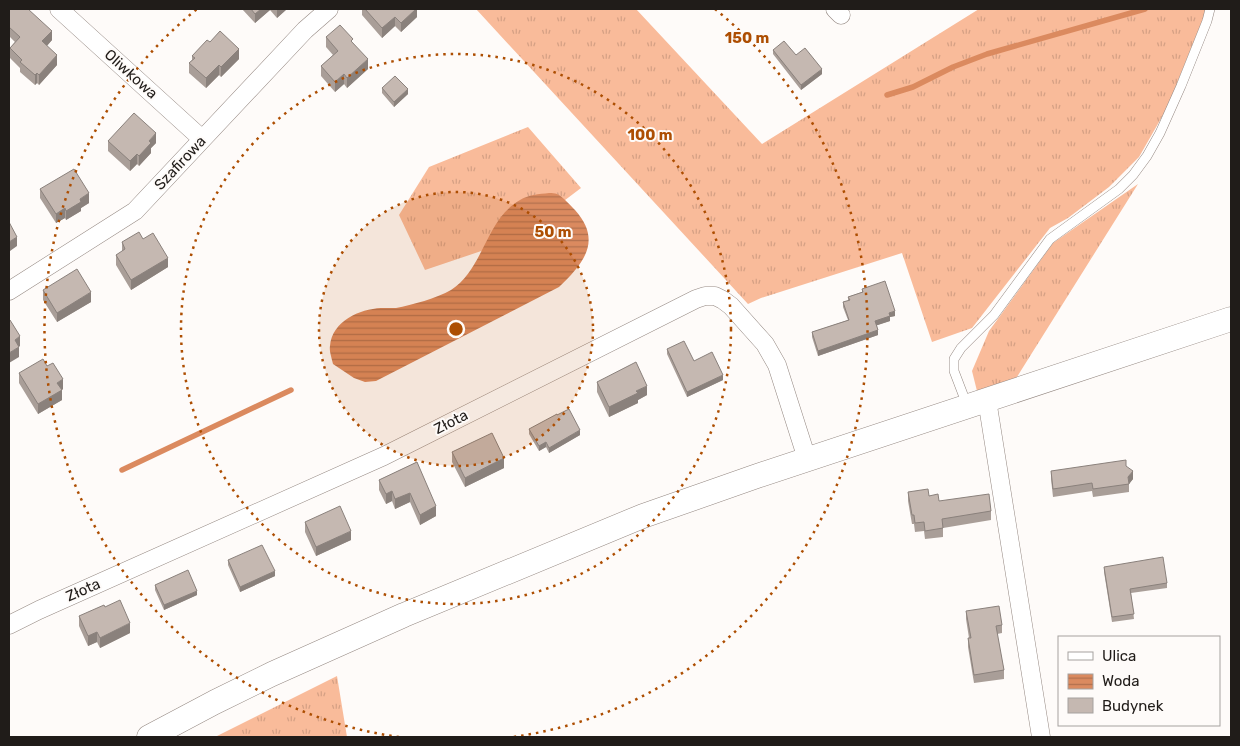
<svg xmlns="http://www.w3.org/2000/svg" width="1240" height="746" font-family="Rubik,sans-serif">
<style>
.grass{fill:url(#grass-tufts)}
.water{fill:url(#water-rules)}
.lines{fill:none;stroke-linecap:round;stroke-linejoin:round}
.stream{stroke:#db8a5f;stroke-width:5.5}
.lane-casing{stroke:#948882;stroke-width:10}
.street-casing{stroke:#948882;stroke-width:19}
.secondary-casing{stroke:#948882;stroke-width:25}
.lane{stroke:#fff;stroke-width:9}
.street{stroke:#fff;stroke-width:18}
.secondary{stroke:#fff;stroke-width:24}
.wall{fill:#a99e98}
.shaded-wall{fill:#8a817c}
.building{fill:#c5b8b1;stroke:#8a817c}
.ring{fill:none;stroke:#ad4e02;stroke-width:2.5;stroke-dasharray:2.5 5}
.labels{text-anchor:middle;stroke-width:4;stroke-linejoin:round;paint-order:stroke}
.street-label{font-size:15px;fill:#201c19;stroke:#fefbf9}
.centre{fill:#ad4e02;stroke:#fefbf9;stroke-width:2.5}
.ring-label{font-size:15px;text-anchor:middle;font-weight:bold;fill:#ad4e02;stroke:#fefbf9;stroke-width:4;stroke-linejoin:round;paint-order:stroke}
</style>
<defs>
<pattern id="grass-tufts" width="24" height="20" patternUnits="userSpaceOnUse" patternTransform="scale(1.25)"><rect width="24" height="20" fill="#f9bb9a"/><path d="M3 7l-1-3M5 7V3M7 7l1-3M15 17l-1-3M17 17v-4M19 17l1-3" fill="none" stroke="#d5a084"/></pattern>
<pattern id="water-rules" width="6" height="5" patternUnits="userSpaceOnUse" patternTransform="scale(1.25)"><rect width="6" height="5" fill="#db8a5f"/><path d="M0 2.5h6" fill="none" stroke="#b1704e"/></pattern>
</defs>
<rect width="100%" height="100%" fill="#fefbf9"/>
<path class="grass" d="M476,9H636L762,144L979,9H1207L1167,108L1139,157L1109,187L1068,218L1050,228L972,328L932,342L902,253L761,298L748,304Z
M528,127L581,188L511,241L425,270L399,215L429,167Z
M1138,184L1015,380L977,391L972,371L989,331L1053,243Z
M337,676L347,737H215Z"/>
<path class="water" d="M549,193C552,193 555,193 557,194C563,197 570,205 575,210C603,241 583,264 559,287L376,381L365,382L354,378L333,364C332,359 329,351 330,346C332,321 360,309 381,308C386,308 391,308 396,308C412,305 437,298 451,290C484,269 485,220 520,200C528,195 539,194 549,193Z"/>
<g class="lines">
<path class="stream" d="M887,95L913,87L953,67L987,54L1145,9
M122,470L291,390"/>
<defs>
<path id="lane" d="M967,405L954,371V359L961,348L994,315L1050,239L1119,189L1133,175L1147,156L1160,133L1181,86L1207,21L1210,9"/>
<path id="street" d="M59,9L202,139
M835,9L841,15
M9,291L135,211L305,30L329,9
M987,400L1041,737
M9,625L39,610L384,456L696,299L705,296H715L723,300L731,306L765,344L777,365L807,459"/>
<path id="secondary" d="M149,737L215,702L272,674L404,615L643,516L757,476L1231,319"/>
</defs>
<use href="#lane" class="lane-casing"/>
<use href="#street" class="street-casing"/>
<use href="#secondary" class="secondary-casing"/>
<use href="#lane" class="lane"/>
<use href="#street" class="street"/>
<use href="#secondary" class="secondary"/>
</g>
<path class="wall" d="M9,9L52,40L47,46L57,65L39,85L37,83L35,85L20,72V68L10,58V48L15,42L9,36Z
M242,9H287L277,18L270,10L255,23Z
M362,9H417V17L401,32L395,26L382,38L362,15Z
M326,37L353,43L368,69L347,88L344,84L335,92L321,76V66L333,55L326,47Z
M773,50L796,55L822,74L801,90L773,54Z
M192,56L239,59L221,77L219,75L206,88L189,73V63L192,60Z
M382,88L408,94L394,107L382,93Z
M108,141L156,143L151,148V153L139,166L137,164L130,171L108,151Z
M40,189L89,203L81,208V211L66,220L65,218L56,223L40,198Z
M143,239L168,267L131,290L116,265V255L122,252V242Z
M862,289L895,316L890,317V321L877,325L878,335L818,356L812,337V332L848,320L843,307V302L848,301V297L862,292Z
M43,290L91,302L57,322L43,300Z
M667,349L694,361L723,380L687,397L667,354Z
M19,373L63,389L62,390V400L38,414L19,383Z
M597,382L647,395L638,400V403L609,417L597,392Z
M529,429L580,435L549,453L546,447L539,451L529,434Z
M452,452L504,468L465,487L452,462Z
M417,462L436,516L420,525L410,502L395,509L392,501L386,504L379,490V480Z
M1126,466L1133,479L1129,484V492L1093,497L1092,491L1053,497L1051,479V471Z
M908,492L929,496L939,501L991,511V520L943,528V537L925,539L924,531L915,532L914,524H912L908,501Z
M305,522L351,540L316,556L305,532Z
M228,560L275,576L240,592L228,565Z
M1104,567L1167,583V588L1131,593L1134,619L1112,622L1104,572Z
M155,585L197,595L164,610L155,590Z
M966,611L1002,625V633L997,634L1004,670V679L974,683L968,647V638H969L966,619Z
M79,616L130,633L100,648L97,642L88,646L79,626Z"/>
<path class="shaded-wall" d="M261,9H270V10L255,23V14Z
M277,9H287L277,18Z
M416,9H417V17L401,32V23Z
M395,17V26L382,38V28Z
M52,31V40L42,51V41Z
M239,49V59L221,77V67Z
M57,55V65L39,85V75Z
M368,59V69L347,88V78Z
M219,65V75L206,88V78Z
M822,69V74L801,90V85Z
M37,73V83L35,85V75Z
M344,74V84L335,92V82Z
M408,89V94L394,107V102Z
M156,133V143L151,148V153L139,166V156L149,141Z
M137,154V164L130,171V161Z
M89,193V203L81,208V211L66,220V211L80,199Z
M65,208V218L56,223V214Z
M17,237V246L10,251V255H9V242Z
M168,258V267L131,290V280Z
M91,292V302L57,322V313Z
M895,311V316L890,317V321L875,326V321L889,313Z
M878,330V335L818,356V351Z
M20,336V346L15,349V340Z
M19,347V357L9,363V353Z
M723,375V380L687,397V392Z
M63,379V389L57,392V383Z
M647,386V395L638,400V403L609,417V407L636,391Z
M62,390V400L38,414V404Z
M580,430V435L549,453V448Z
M546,442V447L539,451V446Z
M504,458V468L465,487V478Z
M1133,471V479L1129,484L1128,477Z
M392,491V501L386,504V494Z
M410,493V502L395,509V499Z
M436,506V516L420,525V515Z
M351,531V540L316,556V547Z
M275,571V576L240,592V587Z
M197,591V595L164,610V605Z
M130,623V633L100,648V638Z
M97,632V642L88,646V636Z"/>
<path class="building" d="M9,9H28L52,31L42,41L57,55L39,75L37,73L35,75L20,62L22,60L10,48L20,37L9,27Z
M251,9H261L255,14Z
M365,9H416L401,23L395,17L382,28Z
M340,25L353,39L351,41L368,59L347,78L344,74L335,82L321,66L338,51L326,37Z
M220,31L239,49L221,67L219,65L206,78L189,63L195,58L192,56L207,40L210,42Z
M784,41L796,55L805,48L822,69L801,85L773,50Z
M395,76L408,89L394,102L382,88Z
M134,113L156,133L149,141L151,143L139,156L137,154L130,161L108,141Z
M74,169L89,193L80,199L81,202L66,211L65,208L56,214L40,189Z
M9,222L17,237L9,242Z
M139,232L143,239L153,233L168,258L131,280L116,255L125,249L122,242Z
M77,269L91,292L57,313L43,290Z
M885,281L895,311L889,313L890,316L875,321L878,330L818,351L812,332L849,320L843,302L850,300L848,297L863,292L862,289Z
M10,320L20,336L15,340L19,347L9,353V321Z
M684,341L694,361L712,352L723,375L687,392L667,349Z
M43,359L47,366L53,363L63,379L57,383L62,390L38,404L19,373Z
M636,362L647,386L636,391L638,393L609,407L597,382Z
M569,409L580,430L549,448L546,442L539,446L529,429L557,414V415Z
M492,433L504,458L465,478L452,452Z
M1126,460V466L1133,471L1128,477L1129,484L1093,489L1092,483L1053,489L1051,471Z
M417,462L436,506L420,515L410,493L395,499L392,491L386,494L379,480Z
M928,489L929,496L938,494L939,501L989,494L991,511L942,519L943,528L925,531L924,522L915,523L914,515H912L908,492Z
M340,506L351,531L316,547L305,522Z
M262,545L275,571L240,587L228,560Z
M1163,557L1167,583L1130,589L1134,614L1112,617L1104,567Z
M188,570L197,591L164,605L155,585Z
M120,600L130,623L100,638L97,632L88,636L79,616L104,605L105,607Z
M999,606L1002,625L996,626L1004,670L974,675L968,638H971L966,611Z"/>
<circle cx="456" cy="329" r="137" fill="#ad4e02" fill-opacity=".12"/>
<g class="ring">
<circle cx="456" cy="329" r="137"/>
<circle cx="456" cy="329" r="275"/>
<path d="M399 737A412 412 0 0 1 197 9M715 9A412 412 0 0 1 513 737"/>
</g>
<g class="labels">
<g class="street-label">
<text transform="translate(131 74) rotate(42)" y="5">Oliwkowa</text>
<text transform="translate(180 163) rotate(-47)" y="5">Szafirowa</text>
<text transform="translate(451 422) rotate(-27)" y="5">Złota</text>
<text transform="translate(83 590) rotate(-24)" y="5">Złota</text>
</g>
</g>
<circle cx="456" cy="329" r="8" class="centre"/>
<g class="ring-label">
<text x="747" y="43">150 m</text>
<text x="650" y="140">100 m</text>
<text x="553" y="237">50 m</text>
</g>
<rect width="1240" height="746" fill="none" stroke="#201c19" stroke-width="20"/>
<rect x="1058" y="636" width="162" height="90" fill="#fefbf9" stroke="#a5a29f"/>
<rect x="1068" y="652" width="25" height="8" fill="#ffffff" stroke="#a5a29f"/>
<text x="1102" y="661" font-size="15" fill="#201c19">Ulica</text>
<rect x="1068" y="674" width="25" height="15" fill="url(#water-rules)" stroke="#a5a29f"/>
<text x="1102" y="686" font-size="15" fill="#201c19">Woda</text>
<rect x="1068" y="698" width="25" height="15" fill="#c5b8b1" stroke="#a5a29f"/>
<text x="1102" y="711" font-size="15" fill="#201c19">Budynek</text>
</svg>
